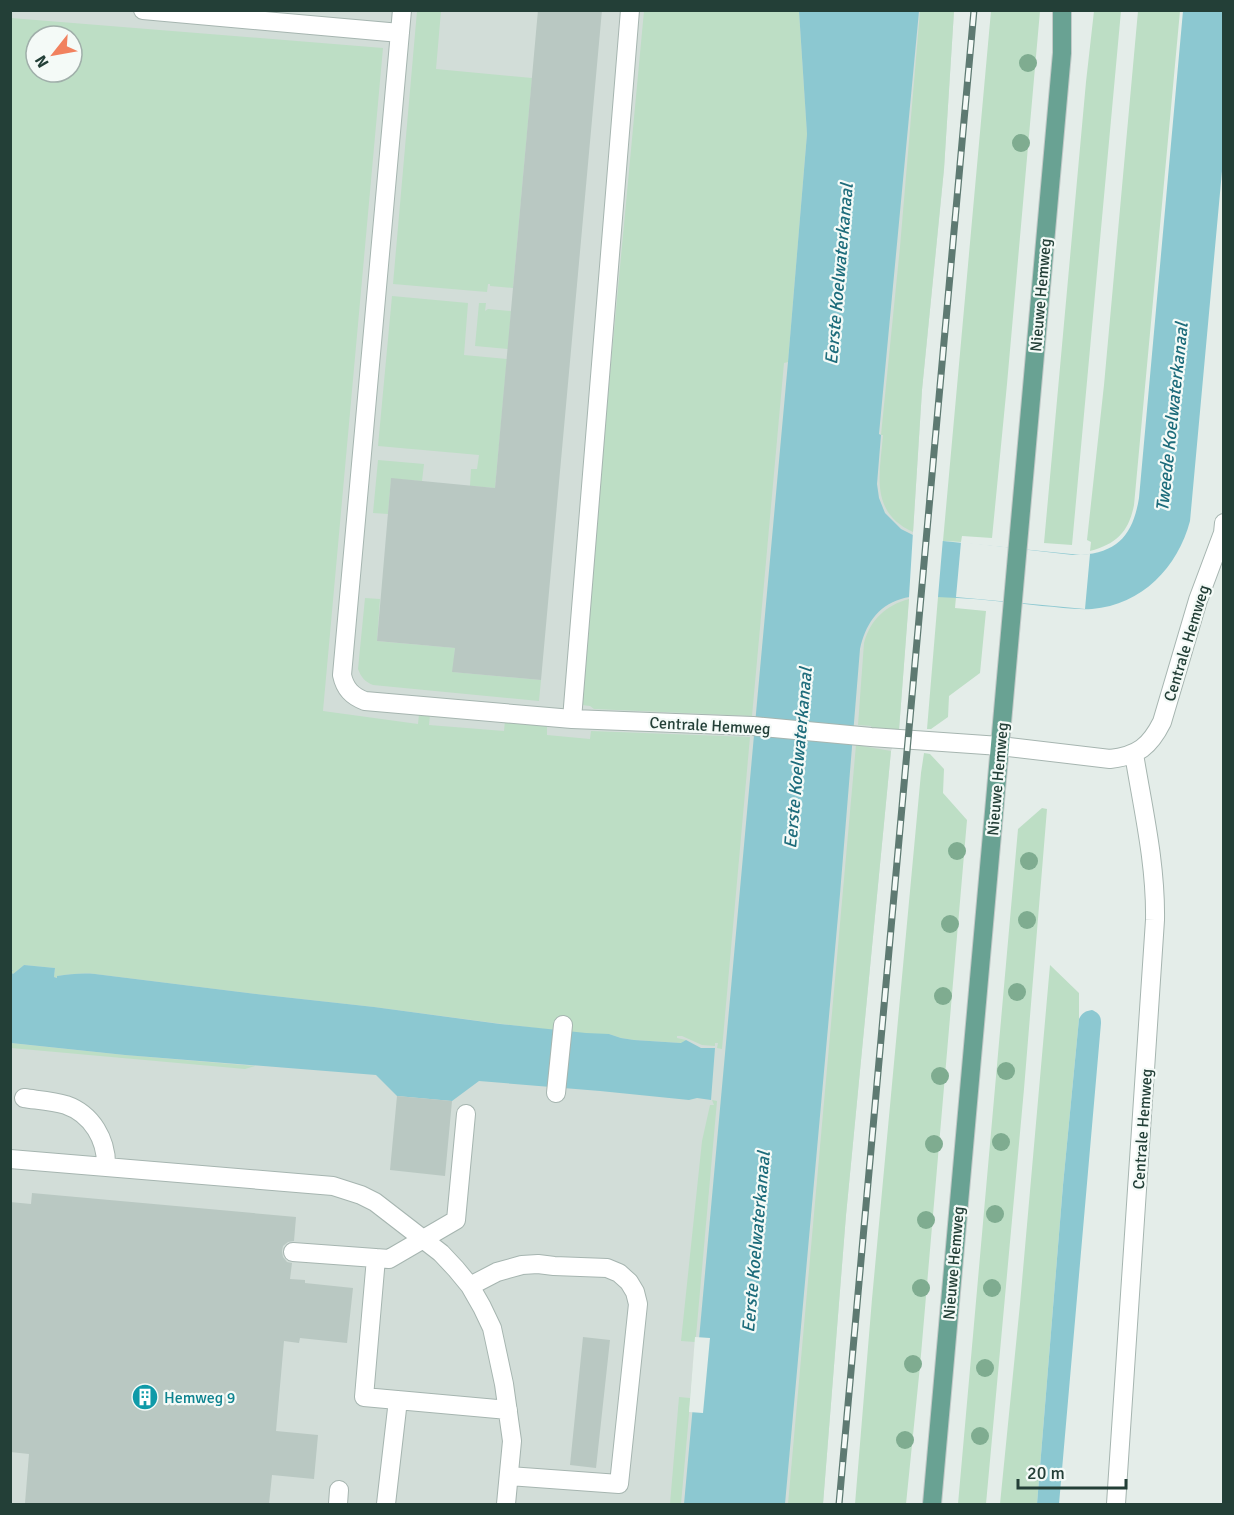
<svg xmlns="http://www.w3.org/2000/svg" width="1234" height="1515" font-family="Signika,sans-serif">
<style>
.built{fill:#d2ddd8;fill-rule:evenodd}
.green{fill:#bddec5;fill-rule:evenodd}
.water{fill:#8cc8d1}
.pier{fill:#e4ede9}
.building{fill:#b9c8c2}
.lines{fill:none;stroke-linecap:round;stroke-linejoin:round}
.minor-casing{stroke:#a6b5b0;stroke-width:20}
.major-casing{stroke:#c1c9c7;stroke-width:20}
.minor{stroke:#fff;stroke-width:18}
.major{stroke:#69a293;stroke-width:18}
.rail-casing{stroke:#5e7a72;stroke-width:7}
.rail{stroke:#f4faf7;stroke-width:4.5;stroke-dasharray:14;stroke-linecap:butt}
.tree{fill:#7fac90}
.labels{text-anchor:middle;stroke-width:4.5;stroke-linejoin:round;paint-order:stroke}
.street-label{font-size:16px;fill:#233f37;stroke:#f4faf7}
.culture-label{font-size:16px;fill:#0d838f;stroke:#f4faf7;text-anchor:start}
.water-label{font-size:18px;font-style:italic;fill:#1d6c7b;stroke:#f4faf7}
</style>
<rect width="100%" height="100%" fill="#e4ede9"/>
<path class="built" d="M10,11H954L944,169L922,390L909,597L899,730L891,751L846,1215L823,1504H11ZM36,36H72V72H36Z"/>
<path class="green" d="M417,11H441L436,69L532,78L513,288L490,286V284H488L487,292L393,284Z
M644,11H799L807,134L788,362L784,363L752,716L594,709L590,706L582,705L584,685L581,683Z
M920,11H954L944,169L922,390L913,532C869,512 880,474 883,435H881L900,247Z
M991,11H1040L1007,384L992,538L962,536L961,542L943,541Z
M1094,11H1121L1072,545L1044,543L1086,82Z
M1138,11H1180L1134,505C1129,531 1117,544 1090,551L1091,542L1087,540L1104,385Z
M11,18L383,48L323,711L418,724L419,714L430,715L429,725L504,731L505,720L547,724V735L590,739L591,731L750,737L722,1049L717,1048L718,1043H715V1046L702,1045L682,1036H677V1038L686,1040L682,1043L634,1040L621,1038L609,1034H586L502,1024L374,1007L265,995L95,974C82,973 70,974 57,976V978L54,977L55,968L24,965L13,974L11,972L13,970H11ZM36,36H72V72H36Z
M392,296L468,303L464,355L507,359L495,488L470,486L471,469H477L479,455L378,446Z
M479,303H486L485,311L488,309L511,311L508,349L475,346Z
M378,460L424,464L422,481L391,479L388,514L373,513Z
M938,597H956L955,608L986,611L980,673L949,696L948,717L931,729H927Z
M365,598L380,599L377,641L455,648L453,672L541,680L539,701L373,685C365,682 361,677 358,669Z
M909,599L899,730L872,728L871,726L858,725L864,643C870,620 886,605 909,599Z
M856,745L891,751L846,1215L823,1504H788Z
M924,753L930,754L944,769L943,793L967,820L920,1366L906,1504H855L872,1299L921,773Z
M1042,808L1047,809L1024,1089L986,1504H958L1018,829Z
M1050,965L1079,993V1019L1063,1185L1037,1504H1000L1020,1304Z
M10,1043L125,1055L255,1066L245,1069L11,1048Z
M712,1100L717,1101L681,1504H670L679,1397L690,1398L695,1342L681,1341L702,1141L710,1105H714Z"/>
<path class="water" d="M799,11H919L879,434L881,435L877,484L879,498L885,513L901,529L913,535L943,541L1081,555C1119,552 1133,534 1139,498L1183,11H1223V160L1190,521C1178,567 1142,605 1092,609C1075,610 1058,607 1042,606C1007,602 972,598 937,597C925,597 912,595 901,599C877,606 865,626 860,649L840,894L785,1504H684L788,362L807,134Z
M24,965L55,968L54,977L57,978V976C70,974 82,973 95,974L265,995L374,1007L500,1024L586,1033L609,1034L621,1038L634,1040L681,1043L686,1040L701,1048H715L711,1100L697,1098L689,1100L600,1091L479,1081L452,1101L397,1096L376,1075L125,1055L11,1043V970H13L11,972L13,974Z
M1092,1010C1099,1013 1101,1016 1101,1023L1059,1504H1037L1063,1185L1079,1019C1082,1013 1085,1011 1092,1010Z"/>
<path class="pier" d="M913,532L943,538L938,597H909Z
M961,542L1073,555L1090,554L1085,609L956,597Z
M695,1337L710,1338L703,1413L689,1412Z"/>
<path class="building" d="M538,10H602L541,680L452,672L455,648L377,641L391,478L495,488Z
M397,1096L452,1101L445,1176L390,1170Z
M32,1193L296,1217L294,1241L288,1242L283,1246L282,1251L283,1257L287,1262L292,1263L290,1279L305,1280V1283L353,1288L347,1343L300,1338L299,1343L284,1341L276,1431L318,1435L314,1479L272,1475L269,1504H40L25,1503L29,1454L10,1452V1202L31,1204Z
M583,1337L610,1340L596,1468L570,1465Z"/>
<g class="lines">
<defs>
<path id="minor" d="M143,10L400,33
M402,10L342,675C345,689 352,696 365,701L572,719L753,726L871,737L1000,746L1110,759C1138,756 1150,746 1162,722L1198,600L1223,533L1224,523
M572,719L630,10
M556,1093L563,1025
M24,1098C37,1100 53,1101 66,1105C92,1114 107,1140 106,1167
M10,1159L333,1186L361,1195L375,1202L441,1253L456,1269L470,1286L482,1307L492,1328L504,1384L512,1441L506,1504
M293,1252L389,1259L456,1220L466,1114
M376,1258L364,1397L508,1410
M470,1286L497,1272L522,1265L538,1264L554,1266L607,1268L619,1273L629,1282L635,1292L638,1304L619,1484L509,1476
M338,1504L339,1490
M386,1504L398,1400
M1116,1504L1155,920C1156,864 1143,809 1134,754"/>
<path id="major" d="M932,1504L1062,53V10"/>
</defs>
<use href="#minor" class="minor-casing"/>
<use href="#major" class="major-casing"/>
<use href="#minor" class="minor"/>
<use href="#major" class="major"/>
<defs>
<path id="rail" d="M839,1504L974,10"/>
</defs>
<use href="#rail" class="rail-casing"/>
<use href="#rail" class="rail"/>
</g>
<g class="tree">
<circle cx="1028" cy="63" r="9"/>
<circle cx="1021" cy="143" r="9"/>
<circle cx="957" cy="851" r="9"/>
<circle cx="1029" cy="861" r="9"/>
<circle cx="1027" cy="920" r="9"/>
<circle cx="950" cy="924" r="9"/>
<circle cx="1017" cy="992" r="9"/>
<circle cx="943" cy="996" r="9"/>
<circle cx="1006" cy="1071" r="9"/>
<circle cx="940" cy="1076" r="9"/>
<circle cx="1001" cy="1142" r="9"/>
<circle cx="934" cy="1144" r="9"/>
<circle cx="995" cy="1214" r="9"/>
<circle cx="926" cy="1220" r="9"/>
<circle cx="921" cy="1288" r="9"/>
<circle cx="992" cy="1288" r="9"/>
<circle cx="913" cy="1364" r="9"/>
<circle cx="985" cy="1368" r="9"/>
<circle cx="980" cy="1436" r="9"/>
<circle cx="905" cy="1440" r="9"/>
</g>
<defs>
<symbol id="building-disc" viewBox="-11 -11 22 22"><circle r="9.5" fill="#0f9aa8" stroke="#f4faf7"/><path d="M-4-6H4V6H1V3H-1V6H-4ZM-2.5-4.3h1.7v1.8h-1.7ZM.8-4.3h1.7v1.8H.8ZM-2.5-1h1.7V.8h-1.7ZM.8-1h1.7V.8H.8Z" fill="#fff"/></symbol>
</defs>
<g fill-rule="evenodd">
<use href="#building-disc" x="130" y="1382" width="30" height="30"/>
</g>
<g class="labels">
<g class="street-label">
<text transform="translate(1040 295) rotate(-85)" y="6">Nieuwe Hemweg</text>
<text transform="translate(1186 643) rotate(-73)" y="6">Centrale Hemweg</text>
<text transform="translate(710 725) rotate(3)" y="6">Centrale Hemweg</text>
<text transform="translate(997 779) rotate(-85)" y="6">Nieuwe Hemweg</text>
<text transform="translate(1142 1129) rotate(-86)" y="6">Centrale Hemweg</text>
<text transform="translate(953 1263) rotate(-85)" y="6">Nieuwe Hemweg</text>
</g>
<g class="culture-label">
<text x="164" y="1403">Hemweg 9</text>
</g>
<g class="water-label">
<text transform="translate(839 274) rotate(-85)" y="6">Eerste Koelwaterkanaal</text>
<text transform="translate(1172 417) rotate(-84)" y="6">Tweede Koelwaterkanaal</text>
<text transform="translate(798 758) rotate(-85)" y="6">Eerste Koelwaterkanaal</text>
<text transform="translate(756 1242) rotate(-85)" y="6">Eerste Koelwaterkanaal</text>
</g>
</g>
<rect width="1234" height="1515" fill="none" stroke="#233f37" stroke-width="24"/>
<g transform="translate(54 54) rotate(239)"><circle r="28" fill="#f4faf7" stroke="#a0afaa" stroke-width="1.5"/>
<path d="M0-4.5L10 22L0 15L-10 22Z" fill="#f1815e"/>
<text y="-9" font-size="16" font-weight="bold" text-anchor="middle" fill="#233f37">N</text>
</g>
<path d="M1018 1479v9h108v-9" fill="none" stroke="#233f37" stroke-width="3"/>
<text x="1027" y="1479" font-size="18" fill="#233f37" stroke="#f4faf7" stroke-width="4.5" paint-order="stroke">20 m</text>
</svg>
